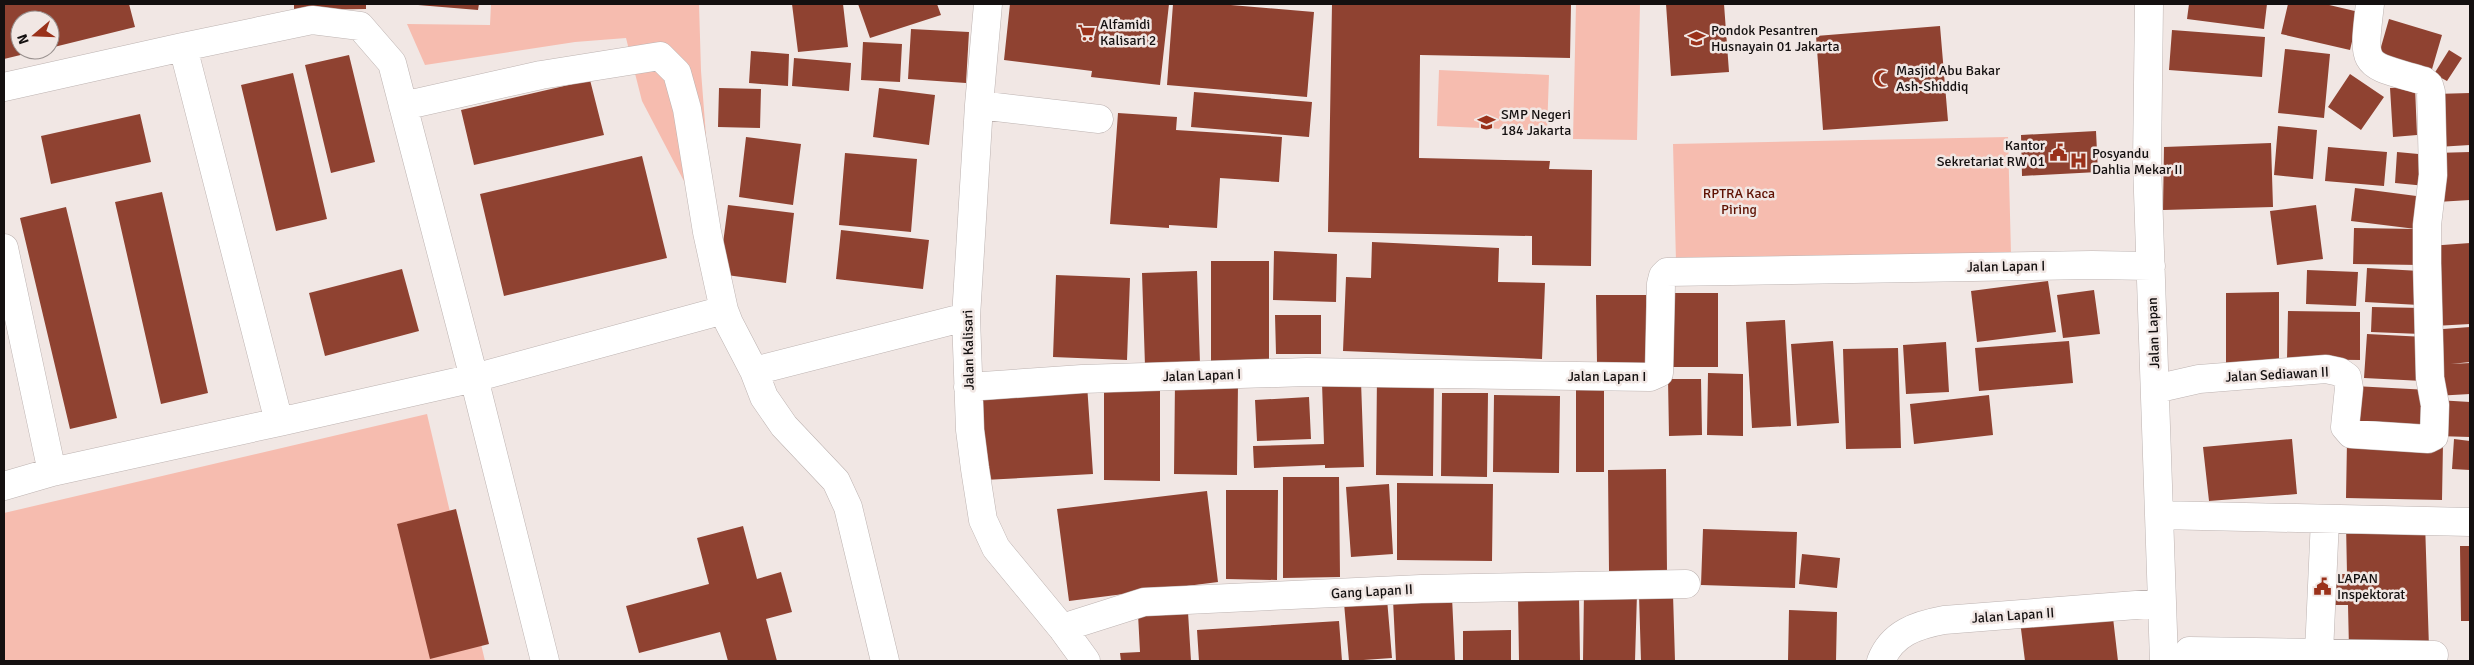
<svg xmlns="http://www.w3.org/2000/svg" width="2474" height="665" font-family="Signika,sans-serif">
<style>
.green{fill:#f6bcaf}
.building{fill:#8f4231}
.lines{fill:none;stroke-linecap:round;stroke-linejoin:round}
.minor-casing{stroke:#bdb3b1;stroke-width:29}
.minor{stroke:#fff;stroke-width:28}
.labels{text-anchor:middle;stroke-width:5;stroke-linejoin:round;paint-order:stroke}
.poi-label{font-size:14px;fill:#141010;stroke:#f1e7e4;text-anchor:start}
.park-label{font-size:14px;fill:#5e1102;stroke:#f1e7e4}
.street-label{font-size:14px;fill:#141010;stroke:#f1e7e4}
</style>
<rect width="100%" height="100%" fill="#f1e7e4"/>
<path class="green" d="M491,4H699L701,71L710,188L686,185L642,101L626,38L575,42L425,65L407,24L490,25Z
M1576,4H1640L1637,140L1573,139Z
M1439,70L1549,75L1547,131L1437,126Z
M2008,137L2011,254L1676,261L1673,144Z
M427,414L485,661H4V513Z"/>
<path class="building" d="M4,4H129L135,27L50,48V20H20V50L37,51L4,59Z
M294,4H366V9L294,10Z
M406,4H479L478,10Z
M792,4H843L848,47L798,52Z
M858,4H937L941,15L870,38Z
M1010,4H1169L1160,85L1091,77L1092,71L1004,60Z
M1173,4H1219L1314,12L1307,97L1167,85Z
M1332,4H1571L1570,58L1420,55L1419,158L1550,161L1549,169L1592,170L1591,266L1532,265V236L1328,232Z
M1666,4H1724L1729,72L1671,76Z
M2189,4H2267L2264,29L2187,19Z
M2288,4H2325L2359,12L2350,50L2281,34Z
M2389,19L2442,35L2430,76L2377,61Z
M1940,26L1948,121L1823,130L1816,36Z
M911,29L969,32L966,83L908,79Z
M2172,30L2265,37L2262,77L2169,70Z
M863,42L902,44L900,82L861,80Z
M2285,49L2330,54L2324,118L2278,113Z
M2449,50L2462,58L2447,81L2434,74Z
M751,51L789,54L788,86L749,83Z
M349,55L375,162L331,173L305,65Z
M794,58L851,63L849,91L792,86Z
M293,73L327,219L276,231L241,85Z
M2350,74L2384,97L2361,130L2328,107Z
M590,80L604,135L474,165L461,110Z
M2415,87L2417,135L2393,137L2390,88Z
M719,88L761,89L760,128L718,127Z
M879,88L935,95L929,145L873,137Z
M1194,92L1312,102L1309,137L1191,127Z
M2470,93V145L2437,147L2435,94Z
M1118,113L1177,117L1176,130L1282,137L1279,182L1220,178L1217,228L1169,225V228L1110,224Z
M140,114L151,162L51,184L41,136Z
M2278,126L2317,130L2313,179L2274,175Z
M2096,131L2098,172L2022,176L2021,135Z
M746,137L801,144L793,205L739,197Z
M2271,143L2273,207L2163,210L2164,147Z
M2328,147L2387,152L2384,186L2325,181Z
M2397,152L2429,155L2426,186L2395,183Z
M2470,152V200L2437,202L2435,153Z
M845,153L917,159L911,232L839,225Z
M642,156L667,258L504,296L480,194Z
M2355,188L2424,197L2420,265L2353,264L2354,228L2416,229L2351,221Z
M162,192L208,393L161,404L115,202Z
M728,205L794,213L786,283L719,274Z
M2316,205L2323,259L2277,265L2270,211Z
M66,207L117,418L70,429L20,218Z
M841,230L929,240L923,289L836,279Z
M1372,242L1499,248L1498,282L1545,283L1542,359L1343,351L1346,277L1371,278Z
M2470,243V324L2434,326L2429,246Z
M1274,251L1337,254L1336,302L1273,300Z
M1211,261H1269V365H1211Z
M2367,268L2420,271L2419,305L2365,302Z
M402,269L419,331L325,356L309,293Z
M2307,270L2358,272L2356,306L2306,304Z
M1197,271L1200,364L1145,366L1142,273Z
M1056,275L1130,278L1127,360L1053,357Z
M2048,281L2056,332L1977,342L1971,291Z
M2094,290L2100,334L2063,338L2057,295Z
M2279,292V367H2226V293Z
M1667,293H1718V367H1667Z
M1596,295H1646L1647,363H1597Z
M2372,307L2422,308L2421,334L2371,332Z
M2288,311L2360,312V360L2287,359Z
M1275,315H1321V354H1276Z
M1785,320L1791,426L1752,428L1746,322Z
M2470,327V362L2451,364L2470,363V394L2435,396L2430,330Z
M2367,334L2425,337L2423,381L2364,378Z
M1833,341L1839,423L1797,426L1791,344Z
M2069,341L2073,383L1979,391L1975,348Z
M1946,342L1949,392L1906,394L1903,345Z
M1898,348L1901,448L1846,449L1843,349Z
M1708,373L1743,374V436L1707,435Z
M1377,374L1434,375L1433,476L1376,475Z
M1668,379H1701L1702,435L1669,436Z
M1175,381L1238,382L1237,475L1174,474Z
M1361,381L1364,467L1325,468V465L1254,468L1253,446L1324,444L1322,383Z
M1087,384L1093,474L984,480L979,391Z
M2354,386L2429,390L2427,433L2351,429Z
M1104,389H1160V481L1104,480Z
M1576,389H1604V472H1576Z
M1442,393H1488L1487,477L1441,476Z
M1494,395L1560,396L1559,473L1493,472Z
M1989,395L1993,435L1914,444L1910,404Z
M1309,397L1311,439L1257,441L1255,400Z
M2437,400L2470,402V437L2437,436Z
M2292,439L2297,494L2209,501L2203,447Z
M2454,439L2470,441V470L2452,469Z
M2347,441L2443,443L2442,500L2346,498Z
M1666,469L1667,571H1609L1608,470Z
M1283,477H1339L1340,577L1283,578Z
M1397,483L1493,484L1492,561L1397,560Z
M1389,484L1393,554L1351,557L1346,487Z
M1226,490H1278L1277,580L1226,579Z
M1207,491L1218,582L1069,601L1057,509Z
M456,509L489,644L430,659L397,524Z
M2425,522L2429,648L2349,649L2348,605H2325V574H2347L2346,524Z
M743,526L757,579L781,572L792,612L766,619L777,661H728L720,632L639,653L626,606L709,584L697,538Z
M1703,529L1797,532L1795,588L1701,585Z
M2460,546H2470V621H2461Z
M1802,554L1840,558L1837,588L1799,584Z
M1584,591L1637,593L1635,661H1583Z
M1673,594L1675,661H1641L1639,595Z
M1518,596H1579L1580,661H1519Z
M1452,597L1455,661H1396L1393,600Z
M1387,599L1392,658L1349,661L1344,603Z
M2112,609L2118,661H2025L2020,621Z
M1789,610L1837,612L1836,661H1788Z
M1188,612L1191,661H1121L1120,653L1140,652L1138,614Z
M1339,621L1342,661H1199L1197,630Z
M1511,630V661H1463V631Z"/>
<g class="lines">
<defs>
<path id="minor" d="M988,4L979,105L966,317L970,430L975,469L983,520L996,548L1062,628L1086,661
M2149,4L2147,163L2164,661
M183,47L312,20L360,26L392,63L474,378L545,661
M4,87L183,47L279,422L474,378L724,310L729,323L754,371L966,317
M979,105L1099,119
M403,106L541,75L660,56L677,73L687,109L707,232L724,310
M4,248L52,472
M754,371L764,397L784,426L836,481L848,507L885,661
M968,387L1082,379L1307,372L1650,377L1659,373L1661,284L1663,276L1667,272L2092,265L2151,266
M2155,389L2199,379L2326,369L2340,372L2347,377L2349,388L2345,427L2351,434L2428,439L2434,436L2435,405L2430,378L2427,263V225L2433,175L2431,92L2429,85L2424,81C2363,63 2362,70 2370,4
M4,486L52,472L279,422
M2159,515L2470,522
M1062,628L1144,602L1421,589L1686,584
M2189,651L2434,655
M2319,653L2325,519
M1881,661C1892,633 1917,625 1944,620L2162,603"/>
</defs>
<use href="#minor" class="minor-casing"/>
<use href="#minor" class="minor"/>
</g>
<defs>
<symbol id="supermarket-bare" viewBox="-9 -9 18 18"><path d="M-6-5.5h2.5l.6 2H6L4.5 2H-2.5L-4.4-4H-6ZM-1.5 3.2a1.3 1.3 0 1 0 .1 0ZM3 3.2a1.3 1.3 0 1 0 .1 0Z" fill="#9a311a" stroke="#f1e7e4" stroke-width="2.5" paint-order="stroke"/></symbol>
<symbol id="school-bare" viewBox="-9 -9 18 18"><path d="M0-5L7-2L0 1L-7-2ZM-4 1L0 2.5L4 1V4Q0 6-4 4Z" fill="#9a311a" stroke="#f1e7e4" stroke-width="2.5" paint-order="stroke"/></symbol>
<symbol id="mosque-bare" viewBox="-9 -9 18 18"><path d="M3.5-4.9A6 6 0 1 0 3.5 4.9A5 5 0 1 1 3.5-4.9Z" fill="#9a311a" stroke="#f1e7e4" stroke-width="2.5" paint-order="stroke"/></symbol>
<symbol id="civic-bare" viewBox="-9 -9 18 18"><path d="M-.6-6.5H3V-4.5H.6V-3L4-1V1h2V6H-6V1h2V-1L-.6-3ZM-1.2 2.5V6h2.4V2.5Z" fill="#9a311a" stroke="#f1e7e4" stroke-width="2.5" paint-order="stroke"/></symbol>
<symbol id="hospital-bare" viewBox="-9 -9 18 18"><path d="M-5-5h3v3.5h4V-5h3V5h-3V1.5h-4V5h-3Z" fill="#9a311a" stroke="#f1e7e4" stroke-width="2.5" paint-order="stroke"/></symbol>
</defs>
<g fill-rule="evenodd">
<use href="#supermarket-bare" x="1074" y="20" width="25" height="25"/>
<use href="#school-bare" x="1684" y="26" width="25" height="25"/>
<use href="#mosque-bare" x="1870" y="66" width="25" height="25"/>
<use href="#school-bare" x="1474" y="110" width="25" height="25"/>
<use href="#civic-bare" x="2046" y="140" width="25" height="25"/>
<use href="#hospital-bare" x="2066" y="148" width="25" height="25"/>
<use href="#civic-bare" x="2310" y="574" width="25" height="25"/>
</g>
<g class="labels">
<g class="poi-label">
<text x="1100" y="29">Alfamidi<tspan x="1100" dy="16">Kalisari 2</tspan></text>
<text x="1711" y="35">Pondok Pesantren<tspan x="1711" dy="16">Husnayain 01 Jakarta</tspan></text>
<text x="1896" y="75">Masjid Abu Bakar<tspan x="1896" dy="16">Ash-Shiddiq</tspan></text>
<text x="1501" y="119">SMP Negeri<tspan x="1501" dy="16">184 Jakarta</tspan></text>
<text x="2045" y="150" text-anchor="end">Kantor<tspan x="2045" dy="16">Sekretariat RW 01</tspan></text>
<text x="2092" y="158">Posyandu<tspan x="2092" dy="16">Dahlia Mekar II</tspan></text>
<text x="2337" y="583">LAPAN<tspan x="2337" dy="16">Inspektorat</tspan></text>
</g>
<g class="park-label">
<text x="1739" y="198">RPTRA Kaca<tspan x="1739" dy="16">Piring</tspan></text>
</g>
<g class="street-label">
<text transform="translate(2006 266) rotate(-1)" y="5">Jalan Lapan I</text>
<text transform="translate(2153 333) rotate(-92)" y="5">Jalan Lapan</text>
<text transform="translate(968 350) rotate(-91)" y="5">Jalan Kalisari</text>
<text transform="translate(2277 374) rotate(-3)" y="5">Jalan Sediawan II</text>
<text transform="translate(1202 375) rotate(-2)" y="5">Jalan Lapan I</text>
<text x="1607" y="381">Jalan Lapan I</text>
<text transform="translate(1372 591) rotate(-3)" y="5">Gang Lapan II</text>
<text transform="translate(2013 615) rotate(-4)" y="5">Jalan Lapan II</text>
</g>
</g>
<rect width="2474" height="665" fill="none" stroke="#141010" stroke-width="10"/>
<g transform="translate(35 35) rotate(251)"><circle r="24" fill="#f1e7e4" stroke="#99918f"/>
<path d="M0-4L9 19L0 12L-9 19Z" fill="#9a311a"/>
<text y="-8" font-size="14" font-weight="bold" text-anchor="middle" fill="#141010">N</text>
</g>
</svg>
